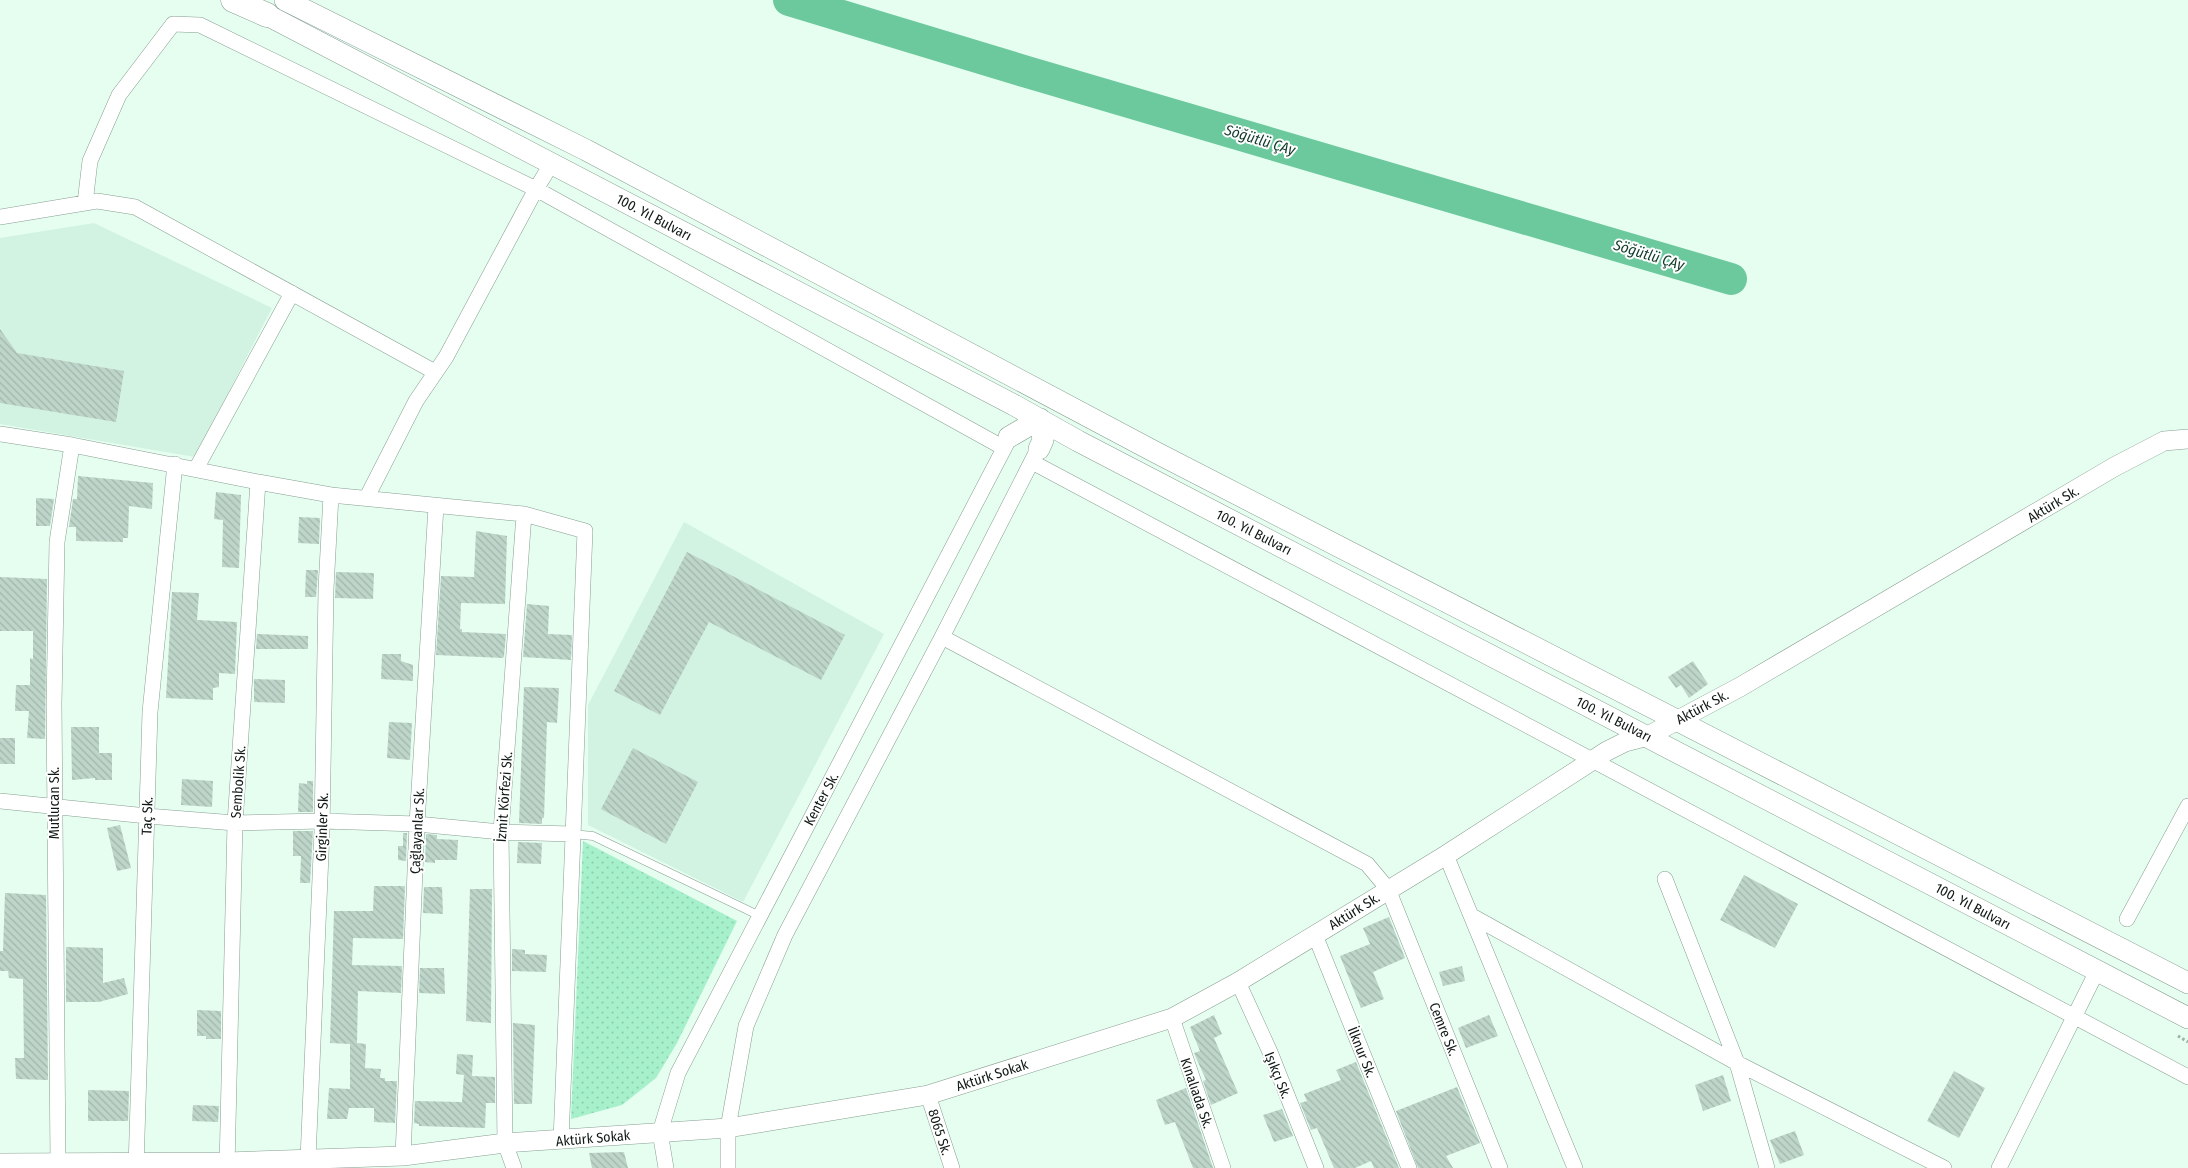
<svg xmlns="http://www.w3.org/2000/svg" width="2188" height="1168" font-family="'Fira Sans Condensed',sans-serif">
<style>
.built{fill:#d2f3e1}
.park{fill:url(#park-dots)}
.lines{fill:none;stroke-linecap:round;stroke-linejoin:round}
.river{stroke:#6cc89d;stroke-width:32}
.building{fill:url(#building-back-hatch)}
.service-casing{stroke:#889e92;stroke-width:9}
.minor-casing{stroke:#889e92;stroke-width:16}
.tertiary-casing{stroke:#889e92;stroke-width:20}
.secondary-casing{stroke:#889e92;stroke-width:22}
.primary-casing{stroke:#889e92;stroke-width:25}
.path{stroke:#9fb2a8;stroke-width:3;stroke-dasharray:2.5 2.5;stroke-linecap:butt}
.service{stroke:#fff;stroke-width:8}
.minor{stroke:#fff;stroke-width:15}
.tertiary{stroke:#fff;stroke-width:19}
.secondary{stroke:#fff;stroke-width:21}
.primary{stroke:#fff;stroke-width:24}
.labels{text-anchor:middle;stroke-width:4;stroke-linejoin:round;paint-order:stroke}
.street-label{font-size:14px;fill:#101915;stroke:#fff}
.water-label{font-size:15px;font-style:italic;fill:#113a28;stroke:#fff}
</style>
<defs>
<pattern id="park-dots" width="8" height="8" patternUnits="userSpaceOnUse" patternTransform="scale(1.25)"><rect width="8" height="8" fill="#a6f1cb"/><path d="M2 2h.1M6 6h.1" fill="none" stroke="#8ecead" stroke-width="1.8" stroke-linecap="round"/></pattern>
<pattern id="building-back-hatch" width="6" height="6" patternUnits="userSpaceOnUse" patternTransform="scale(1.25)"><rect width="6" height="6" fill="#bed5c9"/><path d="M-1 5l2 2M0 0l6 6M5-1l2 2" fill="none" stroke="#a2b6ac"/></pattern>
</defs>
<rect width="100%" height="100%" fill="#e5fef0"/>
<path class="built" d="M94,223L272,308L195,457L0,424V238Z
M684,522L884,634L743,902L588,825V705Z"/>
<path class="park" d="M583,841L737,921L677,1043L656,1078L622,1105L571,1119Z"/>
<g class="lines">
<path class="river" d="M789,0L1027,72L1731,279"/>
</g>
<path class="building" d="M0,329L17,353L124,371L116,422L0,403Z
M78,476L153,483L152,509L129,506L128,538H123V542L76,541V527H69L73,499H77Z
M216,492L241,495L239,568L222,567L223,520L214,519Z
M36,498L54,499L50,526H36Z
M299,517L320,518L319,544L298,543Z
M476,531L507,536L505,604L461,603L460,629H462V632L506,634L504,656L503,658L436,655L441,576L474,577Z
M687,552L845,635L821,680L709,622L660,715L614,691Z
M306,570H318L316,597H305Z
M336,572L374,573L373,599L335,598Z
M0,577L47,579L45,739L27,738L29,711H15L16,685H30V658L33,659V631H0Z
M172,592L199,593L197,620L237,622L235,674L219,673V687L213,688V700L166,698Z
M527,604L549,606L548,634L572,635L571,660L523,657Z
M257,634L308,636V649H256Z
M382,654H401V661L413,665V681L381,679Z
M1693,661L1708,684L1689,698L1681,685L1676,688L1668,677Z
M254,679L285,680V703L254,702Z
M524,687L559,688L557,723L547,722L544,818H542V824L519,823Z
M389,722L412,723L410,760L387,758Z
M71,727H99V753H112V780H95V778L72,780Z
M0,738H15V764H0Z
M633,748L698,782L666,844L601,809Z
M182,779L213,781L212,807L181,805Z
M307,781H313V812H298L299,783L307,784Z
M120,825L131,868L117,871L107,828Z
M293,831H313L310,883H300L301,856H293Z
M403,833H407L406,861L398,860V846H403Z
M426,834L437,835V839L458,840L457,860H435V863L425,862Z
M518,842L542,843L541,864L517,863Z
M1744,875L1798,904L1775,948L1720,920Z
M374,886H405L403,939L353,938L352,965L402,966L401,993L358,991L357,1043L366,1044L365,1068L381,1069L380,1078H385V1081H397L395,1123L374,1122V1108H349L347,1119H327L329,1088L350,1089V1044L330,1043L334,911H373Z
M424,887H442L443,914L423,913Z
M470,889H492L491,1023L466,1021Z
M5,893L46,895L48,1080L16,1079L15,1058H24L23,979L9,978L8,971H0V951H3Z
M1389,917L1405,958L1373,972L1384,999L1361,1008L1340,956L1370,944L1363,928Z
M66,947L103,948V983L124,978L128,994L99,1002H66Z
M512,949L525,950V954L547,955L546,972L512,971Z
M1462,966L1465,981L1443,986L1439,972Z
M420,968H444L445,994L419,993Z
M197,1010L221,1011V1039H206V1036H197Z
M1214,1015L1222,1034L1214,1038L1238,1093L1211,1105L1203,1081L1206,1080L1194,1053L1200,1051L1190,1027Z
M1489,1015L1498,1036L1466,1048L1458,1028Z
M513,1023L535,1025L532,1104H514Z
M457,1054L473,1055L472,1076L495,1077V1103H486L485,1128L419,1126V1124L414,1123L415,1101L462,1102L464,1075L456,1074Z
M1356,1062L1399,1168H1374L1371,1161L1355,1168H1334L1317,1128L1311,1130L1300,1103L1307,1101L1304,1094L1341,1080L1336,1070Z
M1954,1071L1985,1088L1959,1138L1927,1121Z
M1723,1075L1731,1101L1703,1111L1695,1085Z
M1457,1087L1480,1143L1446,1156L1453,1168H1418L1396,1111Z
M1186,1088L1213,1168H1193L1175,1122L1165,1125L1156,1100Z
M88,1090L129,1091L128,1121H88Z
M193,1105L219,1106L218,1122L192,1121Z
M1282,1109L1293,1136L1274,1142L1263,1115Z
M1795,1131L1804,1155L1780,1164L1770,1140Z
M624,1152L628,1168H592L589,1153Z"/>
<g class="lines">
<defs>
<path id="service" d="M572,834L593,836L760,916"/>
<path id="minor" d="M85,203L90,161L119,95L173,24L200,25L536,189L1004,448
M0,217L97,201L135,207L435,372
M0,434L72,445L258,482L235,823L227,1168
M1032,462L2188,1077
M196,469L292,293
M258,482L331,495L524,514L501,832L505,1143L514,1168
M367,497L416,401L446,357L536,189L552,163
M524,514L585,531L561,1141
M942,637L1367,864L1388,889L1500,1168
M0,801L147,816L235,823L322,821L417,824L501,832L572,834
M1446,855L1575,1168
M1665,879L1737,1063L1767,1168
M1472,916L1737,1063L1944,1168
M2127,919L2188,806
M1315,935L1409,1168
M1238,982L1270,1052L1316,1168
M1172,1018L1223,1168
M928,1095L952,1168
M403,1156L417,824L436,506
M308,1159L322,831L326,589L331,495
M58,1162L54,704L57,542L72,445
M136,1168L150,712L175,464
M666,1168L660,1132L678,1073L1009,439
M728,1168V1128L746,1026L785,935L942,637L1036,453
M1999,1168L2097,971"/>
<path id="tertiary" d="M0,1163L227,1162L403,1156L505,1143L728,1128L928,1095L1172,1018L1238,982L1446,855L1607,751L1625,742L1648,736L1740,687L2114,467L2164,441L2188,439"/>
<path id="secondary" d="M285,0L586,150L1157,453L2188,983
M267,15L1014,405L1078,441L2188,1018
M1009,437L1040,419
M1039,449L1043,440L1040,419"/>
<path id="primary" d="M233,0L267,15"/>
</defs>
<use href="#service" class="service-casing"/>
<use href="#minor" class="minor-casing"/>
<use href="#tertiary" class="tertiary-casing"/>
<use href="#secondary" class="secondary-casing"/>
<use href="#primary" class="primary-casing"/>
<path class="path" d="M2178,1036L2188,1042"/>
<use href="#service" class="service"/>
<use href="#minor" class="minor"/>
<use href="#tertiary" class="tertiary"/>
<use href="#secondary" class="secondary"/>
<use href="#primary" class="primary"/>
</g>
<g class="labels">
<g class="street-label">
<text transform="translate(654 217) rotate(28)" y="5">100. Yıl Bulvarı</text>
<text transform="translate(2053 504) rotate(-31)" y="5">Aktürk Sk.</text>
<text transform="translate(1254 532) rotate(27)" y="5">100. Yıl Bulvarı</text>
<text transform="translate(1702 707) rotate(-28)" y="5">Aktürk Sk.</text>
<text transform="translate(1614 719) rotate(27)" y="5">100. Yıl Bulvarı</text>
<text transform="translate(238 782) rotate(-86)" y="5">Sembolik Sk.</text>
<text transform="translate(504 797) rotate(-86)" y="5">İzmit Körfezi Sk.</text>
<text transform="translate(821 799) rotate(-62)" y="5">Kenter Sk.</text>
<text transform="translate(54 803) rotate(-90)" y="5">Mutlucan Sk.</text>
<text transform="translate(147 816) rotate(-88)" y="5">Taç Sk.</text>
<text transform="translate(322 827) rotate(-88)" y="5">Girginler Sk.</text>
<text transform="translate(417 831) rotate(-87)" y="5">Çağlayanlar Sk.</text>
<text transform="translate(1973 906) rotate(28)" y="5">100. Yıl Bulvarı</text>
<text transform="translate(1354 911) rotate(-32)" y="5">Aktürk Sk.</text>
<text transform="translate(1444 1029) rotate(68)" y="5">Cemre Sk.</text>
<text transform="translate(1362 1052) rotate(68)" y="5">İlknur Sk.</text>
<text transform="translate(992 1075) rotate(-18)" y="5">Aktürk Sokak</text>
<text transform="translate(1278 1075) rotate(68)" y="5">Işıkçı Sk.</text>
<text transform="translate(1197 1093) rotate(71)" y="5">Kınalıada Sk.</text>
<text transform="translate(940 1132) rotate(72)" y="5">8065 Sk.</text>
<text transform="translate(593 1138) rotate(-5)" y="5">Aktürk Sokak</text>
</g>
<g class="water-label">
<text transform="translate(1260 140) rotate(17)" y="5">Söğütlü ÇAy</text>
<text transform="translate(1649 255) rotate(17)" y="5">Söğütlü ÇAy</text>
</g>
</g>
</svg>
